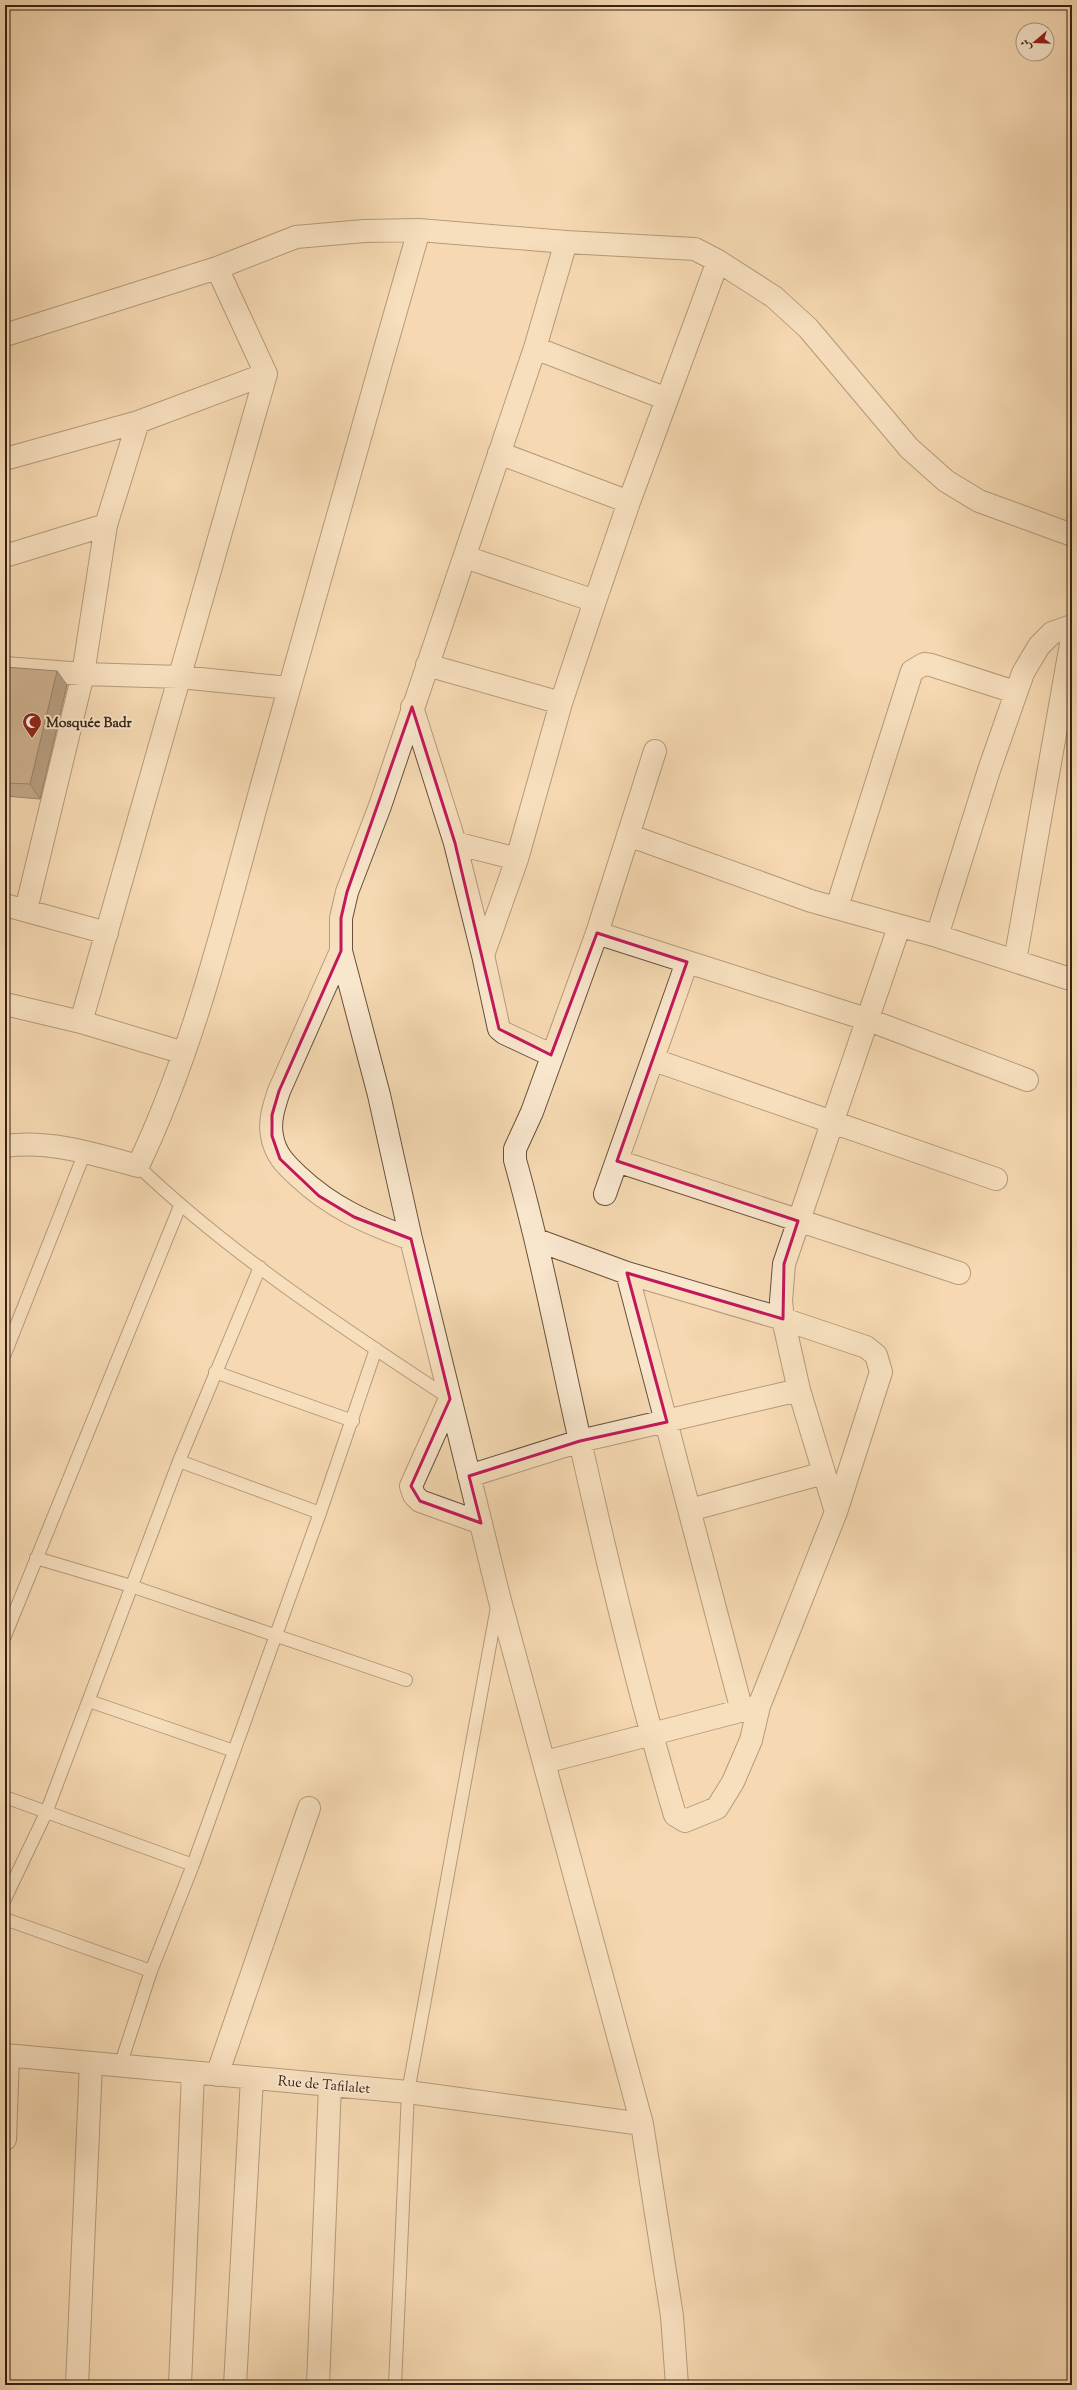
<svg xmlns="http://www.w3.org/2000/svg" width="1077" height="2390" font-family="'Sorts Mill Goudy',Amiri,serif">
<style>
.lines{fill:none;stroke-linecap:round;stroke-linejoin:round}
.lane-casing{stroke:#684f3a;stroke-width:14}
.street-casing{stroke:#684f3a;stroke-width:24}
.lane{stroke:#f8e6cd;stroke-width:12}
.street{stroke:#f8e6cd;stroke-width:22}
.wall{fill:#856f57;stroke:#392112}
.shaded-wall{fill:#6c5a47;stroke:#392112}
.building{fill:#9b8165;stroke:#392112}
.marked{fill:none;stroke:#c2185b;stroke-width:3;stroke-linejoin:round}
.labels{text-anchor:middle;stroke-width:4;stroke-linejoin:round;paint-order:stroke}
.poi-label{font-size:14px;font-weight:bold;fill:#392112;stroke:#f8e6cd;text-anchor:start}
.street-label{font-size:14px;fill:#392112;stroke:#f8e6cd}
</style>
<rect width="100%" height="100%" fill="#f5d9b2"/>
<filter id="stains"><feTurbulence type="fractalNoise" baseFrequency=".005" numOctaves="4"/><feColorMatrix values="0 0 0 0 .2 0 0 0 0 .09 0 0 0 0 .02 0 0 0 .5 -.17"/></filter>
<radialGradient id="worn" r=".72"><stop offset=".6" stop-color="#630" stop-opacity="0"/><stop offset="1" stop-color="#630" stop-opacity=".3"/></radialGradient>
<g class="lines">
<defs>
<path id="lane" d="M138,1166C231,1255 342,1327 449,1398
M5,1354L85,1152
M215,1372L353,1421
M179,1461L320,1513
M36,1558L131,1586L406,1680
M5,1636L180,1206
M89,1701L234,1751
M5,1797L193,1865
M5,1899L46,1813L179,1461L260,1267
M5,1919L151,1971
M120,2066L151,1971L193,1865L320,1513L376,1349
M395,2385L408,2092L497,1607"/>
<path id="street" d="M566,242L535,348L380,806L347,892L341,918V951L379,1095L411,1239L499,1597L642,2124L672,2316L677,2385
M5,335L217,268L296,237L364,231L419,230L566,242L695,249L718,261L774,297L808,328L909,448L946,481L979,501L1072,535
M535,348L667,399
M499,453L629,502
M5,459L138,422L266,374
M5,556L106,525
M465,557L595,601
M427,665L561,703
M5,668L83,674L180,677L289,688
M412,707L455,843L483,955L499,1029L504,1033L551,1055
M655,751L597,933L532,1112L515,1149V1160C541,1253 559,1347 580,1441C608,1566 638,1692 675,1815L685,1821L717,1808L733,1782L751,1740L759,1706
M628,835L811,901L937,936L1067,978
M455,843L517,859
M5,905L107,933
M837,907L912,671L924,664L931,665L1015,692
M26,910L83,674L106,525L138,422
M597,933L866,1019L1027,1080
M937,936L989,770L1023,673L1039,646L1052,633L1072,626
M341,951L279,1091C274,1106 269,1121 272,1136C275,1154 285,1164 298,1176C332,1208 367,1223 411,1239
M483,955L517,859L561,703L595,601L629,502L718,261
M1015,961L1072,638
M5,1004L81,1022L184,1053
M81,1022L266,374L217,268
M654,1060L996,1179
M5,1146C50,1140 94,1154 138,1166C197,1042 228,906 265,774C316,592 367,411 419,230
M617,1161L959,1273
M605,1194L687,962
M537,1240L627,1273L783,1319L866,1347L876,1355L881,1372L836,1512L759,1706L545,1762
M627,1273L742,1711
M450,1399L411,1486L414,1495L420,1501L481,1523
M469,1476L580,1441L799,1390
M690,1510L824,1473
M836,1512L799,1390L783,1319L781,1301L784,1264L899,927
M5,2055L408,2092L642,2124
M217,2075L309,1808
M5,2139L8,2056
M77,2385L91,2063
M180,2385L193,2073
M235,2385L252,2078
M318,2385L330,2085"/>
</defs>
<use href="#lane" class="lane-casing"/>
<use href="#street" class="street-casing"/>
<use href="#lane" class="lane"/>
<use href="#street" class="street"/>
</g>
<path class="wall" d="M5,667L67,685L40,799L5,796Z"/>
<path class="shaded-wall" d="M57,671L67,685L40,799L30,784Z"/>
<path class="building" d="M5,667L57,671L30,784L5,783Z"/>
<path d="M0 0H1077V2390H0ZM412,707L455,843L499,1029L551,1055L597,933L687,962L617,1161L798,1221L784,1264L783,1319L627,1273L667,1422L580,1441L469,1476L481,1523L420,1501L411,1486L450,1399L411,1239L354,1217L319,1196L280,1159L272,1136V1115L279,1091L341,951V918L347,892Z" fill="#f5d9b2" fill-opacity=".55" fill-rule="evenodd"/>
<path class="marked" d="M412,707L455,843L499,1029L551,1055L597,933L687,962L617,1161L798,1221L784,1264L783,1319L627,1273L667,1422L580,1441L469,1476L481,1523L420,1501L411,1486L450,1399L411,1239L354,1217L319,1196L280,1159L272,1136V1115L279,1091L341,951V918L347,892Z"/>
<defs>
<symbol id="mosque-pin" viewBox="-11 -11 22 30"><path d="M0 17L-7.5 6A9.5 9.5 0 1 1 7.5 6Z" fill="#8f2418" stroke="#f8e6cd"/><path d="M3.5-4.9A6 6 0 1 0 3.5 4.9A5 5 0 1 1 3.5-4.9Z" fill="#fff"/></symbol>
</defs>
<g fill-rule="evenodd">
<use href="#mosque-pin" x="21" y="711" width="22" height="30"/>
</g>
<g class="labels">
<g class="poi-label">
<text x="46" y="727">Mosquée Badr</text>
</g>
<g class="street-label">
<text transform="translate(324 2084) rotate(5)" y="5">Rue de Tafilalet</text>
</g>
</g>
<rect width="1077" height="2390" fill="none" stroke="#f5d9b2" stroke-width="20"/>
<rect x="6" y="6" width="1065" height="2378" fill="none" stroke="#392112" stroke-width="2"/>
<rect x="10" y="10" width="1057" height="2370" fill="none" stroke="#392112"/>
<g transform="translate(1035 42) rotate(251)"><circle r="19" fill="#f8e6cd" stroke="#ac9782"/>
<path d="M0-3L7 15L0 10L-7 15Z" fill="#8f2418"/>
<text y="-6" font-size="11" font-weight="bold" text-anchor="middle" fill="#392112">ش</text>
</g>
<rect width="100%" height="100%" filter="url(#stains)"/>
<rect width="100%" height="100%" fill="url(#worn)"/>
</svg>
